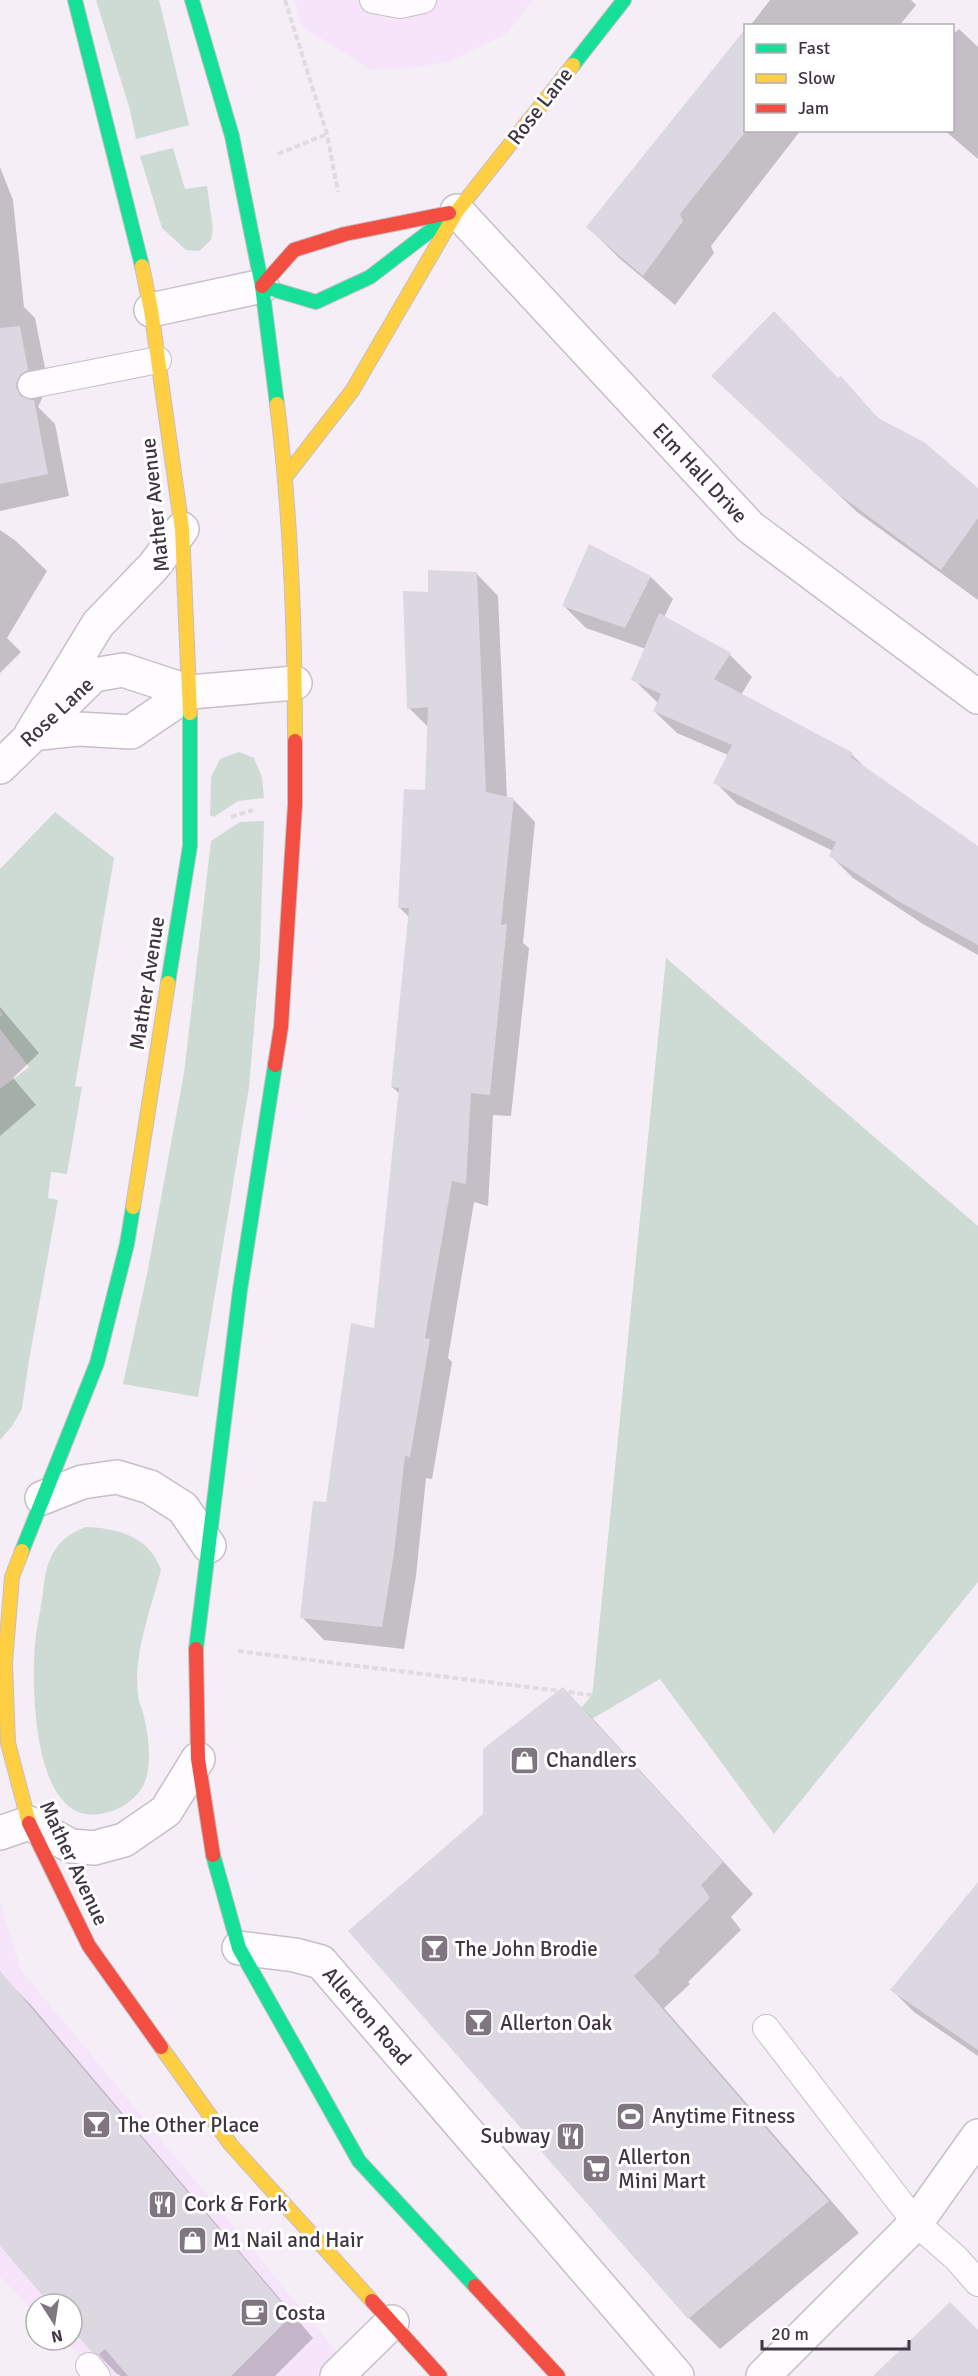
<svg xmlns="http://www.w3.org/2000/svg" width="978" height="2376" font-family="Signika,sans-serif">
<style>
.built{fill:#f6e4fb}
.green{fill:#cedbd5}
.shadow{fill:#0003}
.building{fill:#dcd8e2}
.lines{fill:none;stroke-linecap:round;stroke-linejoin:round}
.lane-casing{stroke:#c6bfc8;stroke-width:28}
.street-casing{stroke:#c6bfc8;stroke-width:36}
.fast-casing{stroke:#c6bfc8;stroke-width:16}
.slow-casing{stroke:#c6bfc8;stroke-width:16}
.jam-casing{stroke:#c6bfc8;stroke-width:16}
.path{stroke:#dedcde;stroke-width:4;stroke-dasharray:6 3;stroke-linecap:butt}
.lane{stroke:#fefcfe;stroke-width:26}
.street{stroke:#fefcfe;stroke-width:33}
.fast{stroke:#16e098;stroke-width:14}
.slow{stroke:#ffcf43;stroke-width:14}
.jam{stroke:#f24e42;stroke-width:14}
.labels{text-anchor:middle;stroke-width:6;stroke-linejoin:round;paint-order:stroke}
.street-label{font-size:21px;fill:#3f3642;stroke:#fff}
.poi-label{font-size:21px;fill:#3f3642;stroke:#fff;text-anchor:start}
</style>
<rect width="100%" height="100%" fill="#f5eef7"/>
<path class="built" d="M294,0H533L507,34L451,61L402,69L370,70L302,26Z
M0,1901L21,1970L357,2376H98L63,2340H72V2304H36V2313L0,2277Z"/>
<path class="green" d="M96,0H159L189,125L136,139L130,110Z
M173,148L185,189L207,186L213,229L211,240L199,251L186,250L162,228L140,156Z
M239,752L254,758L262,777L264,798L238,801L214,817L210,815L211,777L220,759Z
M55,812L114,858L75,1086L82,1087L67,1174L51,1172L48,1198L58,1200L29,1360L22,1409L12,1426L0,1440V1089L29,1067L0,1029V1017L3,1015L0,1011V869Z
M264,821L260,957L249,1087L198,1397L123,1384L147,1274L184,1073L211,841L240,822Z
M666,958L978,1226V1582L774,1834L660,1679L592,1719L581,1708L592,1695L593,1688Z
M86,1527C118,1528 150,1537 161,1570C151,1609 133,1654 138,1695C138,1702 143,1709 144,1717C149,1738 153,1769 142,1788C134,1801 119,1810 105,1813C33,1832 31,1688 35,1644C36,1629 40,1614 42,1599C44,1585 45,1567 52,1555C60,1540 70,1533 86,1527Z"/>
<path class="shadow" d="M770,0H911L916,5L899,26H750Z
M959,29L978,47V159L944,130H952V35Z
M746,130H801L711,246L714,253L675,305L619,258L588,227Z
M0,167L13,200L24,307L35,318L50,393L43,396L38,407L55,424L69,496L0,511Z
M840,378L882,422L978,490V600L857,512L736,398Z
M0,530L16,541L47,571L7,638L21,652L0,673Z
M476,573L498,596L507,798L513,799L535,822L523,943L529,948L511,1116L493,1115L488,1206L474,1202L448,1358L452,1362L432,1479L426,1478L416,1576L404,1649L324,1640L302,1617L327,1504L376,1329L400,1094L392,1087L410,918L399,907L426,791L429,728L409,708L430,594Z
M651,577L673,599L664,617L730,655L752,677L741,695L852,755L870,772L978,847V955L923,924L853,878L831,856L833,851L737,804L715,782L728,755L677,733L654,711L658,703L633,679L646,649L586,628L563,605Z
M0,1007L39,1053L13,1078L36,1105L0,1136Z
M563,1689L594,1720L753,1894L731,1917L741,1930L688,1982L690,1984L664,2008L859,2233L720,2349L689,2318L484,1815Z
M978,1885V2056L914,2012L892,1990Z
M9,1983L31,2005L313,2338L275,2376H121L116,2373L72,2327V2304H52L0,2244V1991Z"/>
<path class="building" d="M746,28V131L680,214L683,221L643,276L586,227Z
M774,311L838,378L841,376L878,418L924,442L978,488V518L941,570L833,490L711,376Z
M20,326L28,370L21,374L17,380L16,387L20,395L27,399L34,400L48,474L0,484V328Z
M589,544L651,576L625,628L562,606Z
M428,570L477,572L486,792L514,798L501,925L507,924L490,1095L471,1093L466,1184L452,1181L425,1338L430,1339L410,1457L405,1456L394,1553L382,1627L300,1618L313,1501L326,1502L351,1323L374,1328L399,1088L391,1087L409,908H398L404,789L425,790L428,707L407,709L403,591L428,592Z
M659,613L731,653L714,679L853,753L851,757L978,846V945L900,902L829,856L836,842L713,783L732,745L653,711L661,694L631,680Z
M563,1687L723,1862L701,1885L710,1898L658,1950L660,1952L634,1976L829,2201L688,2319L348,1931L483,1814V1749Z
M978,1882V2050L890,1990Z
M0,1971L292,2315L231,2376H128L105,2349L98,2355L92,2352L72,2330V2304H50L0,2246Z
M950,2302L978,2330V2376H873Z"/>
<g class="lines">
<defs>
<path id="lane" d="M373,0L400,5L423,0
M31,385L158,360
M766,2028L916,2223L956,2258L978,2283
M89,2366L97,2376"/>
<path id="street" d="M457,211L750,527L978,697
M151,310L262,286
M31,734L78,729L131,732L190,692L295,683
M31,734L98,624L153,567L182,529
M0,767L94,675L123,670L190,692
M42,1498L82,1482L117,1477L150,1487L183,1508L209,1546
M0,1833L29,1823L71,1846L94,1848L124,1840L166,1811L198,1759
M239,1948L295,1955L321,1962L677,2376
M337,2376L392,2322
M763,2376L916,2223L978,2136"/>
<path id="fast" d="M75,0L142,266
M192,0L232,136L262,286L277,404
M573,65L624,0
M262,286L316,302L370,277L443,221
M168,983L190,846V713
M22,1551L97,1363L127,1244L133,1207
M196,1649L240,1290L275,1065
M213,1855L239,1948L359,2161L475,2286"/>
<path id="slow" d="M142,266L151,310L182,529L190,713
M277,404C291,515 295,629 295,741
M286,476L352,391L457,211L573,65
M133,1207L168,983
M22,1551L12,1577L5,1663L8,1743L29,1823
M161,2047L231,2145L372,2301"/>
<path id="jam" d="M262,286L294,250L345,234L449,213
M275,1065L281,1027L295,805V741
M196,1649L198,1759L213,1855
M29,1823L89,1946L161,2047
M475,2286L558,2376
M372,2301L440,2376"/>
</defs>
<use href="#lane" class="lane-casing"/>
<use href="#street" class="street-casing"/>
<use href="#fast" class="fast-casing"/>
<use href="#slow" class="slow-casing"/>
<use href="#jam" class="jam-casing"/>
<path class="path" d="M285,0L327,134L338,192
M278,154L327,134
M231,817L253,810
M238,1651L592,1695"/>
<use href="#lane" class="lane"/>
<use href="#street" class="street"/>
<use href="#fast" class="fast"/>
<use href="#slow" class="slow"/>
<use href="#jam" class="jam"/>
</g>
<defs>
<symbol id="shop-square" viewBox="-11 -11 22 22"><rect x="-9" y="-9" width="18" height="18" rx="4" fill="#7f7681" stroke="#fff"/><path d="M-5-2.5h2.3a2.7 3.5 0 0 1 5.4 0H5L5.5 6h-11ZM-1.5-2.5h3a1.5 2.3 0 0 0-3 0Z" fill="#fff"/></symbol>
<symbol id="bar-square" viewBox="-11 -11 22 22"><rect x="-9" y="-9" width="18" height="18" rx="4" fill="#7f7681" stroke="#fff"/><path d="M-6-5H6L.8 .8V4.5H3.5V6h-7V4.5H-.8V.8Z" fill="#fff"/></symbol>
<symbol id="stadium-square" viewBox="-11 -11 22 22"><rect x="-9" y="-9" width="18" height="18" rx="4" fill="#7f7681" stroke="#fff"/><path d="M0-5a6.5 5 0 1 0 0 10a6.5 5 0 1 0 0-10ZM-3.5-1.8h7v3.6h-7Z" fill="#fff"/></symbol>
<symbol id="restaurant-square" viewBox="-11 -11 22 22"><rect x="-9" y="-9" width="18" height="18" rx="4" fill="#7f7681" stroke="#fff"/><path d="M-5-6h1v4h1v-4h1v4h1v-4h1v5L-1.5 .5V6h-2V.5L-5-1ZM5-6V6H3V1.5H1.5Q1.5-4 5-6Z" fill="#fff"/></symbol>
<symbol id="supermarket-square" viewBox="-11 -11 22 22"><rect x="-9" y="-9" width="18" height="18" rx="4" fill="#7f7681" stroke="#fff"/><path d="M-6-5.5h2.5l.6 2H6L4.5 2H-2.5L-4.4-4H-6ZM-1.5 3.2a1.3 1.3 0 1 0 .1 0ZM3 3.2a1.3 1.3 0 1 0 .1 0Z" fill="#fff"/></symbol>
<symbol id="cafe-square" viewBox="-11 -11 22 22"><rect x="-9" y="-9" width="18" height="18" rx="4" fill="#7f7681" stroke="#fff"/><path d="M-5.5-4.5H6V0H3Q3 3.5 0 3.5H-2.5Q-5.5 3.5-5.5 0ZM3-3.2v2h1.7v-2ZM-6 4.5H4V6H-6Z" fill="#fff"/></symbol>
</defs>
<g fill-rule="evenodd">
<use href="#shop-square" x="508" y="1744" width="33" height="33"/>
<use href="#bar-square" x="418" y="1932" width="33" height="33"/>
<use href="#bar-square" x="462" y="2006" width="33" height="33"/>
<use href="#stadium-square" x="614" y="2100" width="33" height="33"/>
<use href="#bar-square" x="80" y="2108" width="33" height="33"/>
<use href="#restaurant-square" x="554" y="2120" width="33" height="33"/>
<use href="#supermarket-square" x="580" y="2152" width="33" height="33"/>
<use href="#restaurant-square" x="146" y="2188" width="33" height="33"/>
<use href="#shop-square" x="176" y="2224" width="33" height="33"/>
<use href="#cafe-square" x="238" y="2296" width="33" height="33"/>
</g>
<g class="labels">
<g class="street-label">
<text transform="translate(540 106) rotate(-52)" y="7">Rose Lane</text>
<text transform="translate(700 473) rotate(47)" y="7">Elm Hall Drive</text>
<text transform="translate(155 505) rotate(-96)" y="7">Mather Avenue</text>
<text transform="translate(57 712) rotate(-43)" y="7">Rose Lane</text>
<text transform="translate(147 983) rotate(-81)" y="7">Mather Avenue</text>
<text transform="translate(74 1863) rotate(65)" y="7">Mather Avenue</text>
<text transform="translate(367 2016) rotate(49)" y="7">Allerton Road</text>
</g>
<g class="poi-label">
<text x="546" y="1767">Chandlers</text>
<text x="455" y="1956">The John Brodie</text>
<text x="500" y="2030">Allerton Oak</text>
<text x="652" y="2123">Anytime Fitness</text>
<text x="118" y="2132">The Other Place</text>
<text x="550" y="2143" text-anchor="end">Subway</text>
<text x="618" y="2164">Allerton<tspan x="618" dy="24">Mini Mart</tspan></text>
<text x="184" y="2211">Cork &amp; Fork</text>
<text x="213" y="2247">M1 Nail and Hair</text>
<text x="275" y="2320">Costa</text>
</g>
</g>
<rect x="744" y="24" width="210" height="108" fill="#ffffff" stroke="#b2afb3" stroke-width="1.5"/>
<rect x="756" y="44" width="30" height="9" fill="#16e098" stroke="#b2afb3" stroke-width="1.5"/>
<text x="798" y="54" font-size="18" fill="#3f3642">Fast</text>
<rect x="756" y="74" width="30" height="9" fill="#ffcf43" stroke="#b2afb3" stroke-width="1.5"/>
<text x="798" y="84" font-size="18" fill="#3f3642">Slow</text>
<rect x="756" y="104" width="30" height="9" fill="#f24e42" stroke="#b2afb3" stroke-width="1.5"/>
<text x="798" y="114" font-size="18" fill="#3f3642">Jam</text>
<g transform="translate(54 2322) rotate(168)"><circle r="28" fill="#ffffff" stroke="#b2afb3" stroke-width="1.5"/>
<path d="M0-4.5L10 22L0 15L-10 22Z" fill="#7f7681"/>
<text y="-9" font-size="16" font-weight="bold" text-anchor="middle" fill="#3f3642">N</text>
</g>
<path d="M762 2340v9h147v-9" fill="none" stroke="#3f3642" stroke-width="3"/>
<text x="771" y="2340" font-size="18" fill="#3f3642" stroke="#ffffff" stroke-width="4.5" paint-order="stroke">20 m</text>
</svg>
